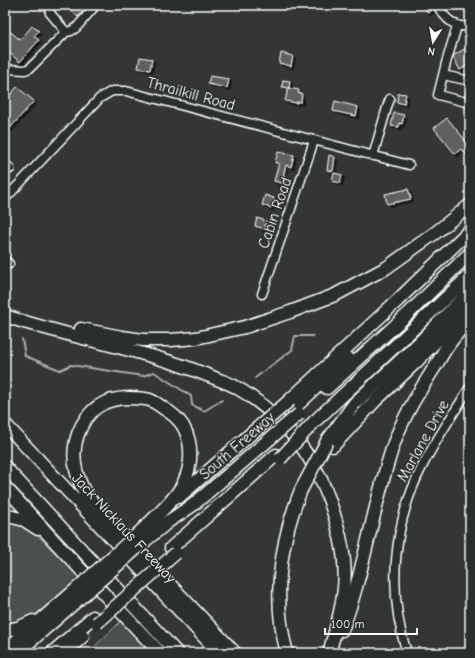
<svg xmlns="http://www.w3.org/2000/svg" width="475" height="658" font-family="'Comic Neue',sans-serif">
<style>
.green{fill:#4c4f50;stroke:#a6a7a8}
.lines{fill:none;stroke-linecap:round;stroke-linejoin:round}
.stream{stroke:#abacad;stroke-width:2}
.building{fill:#5f6162;stroke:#fff;filter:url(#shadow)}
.minor-casing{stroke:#fff;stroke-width:11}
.highway-casing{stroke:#fff;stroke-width:15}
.minor{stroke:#2a2d2e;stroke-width:8}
.highway{stroke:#2a2d2e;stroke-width:12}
.highway-bridge-casing{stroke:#fff;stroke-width:15;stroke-linecap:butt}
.highway-bridge{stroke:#2a2d2e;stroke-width:12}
.labels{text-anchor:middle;stroke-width:3;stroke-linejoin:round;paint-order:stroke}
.street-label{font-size:15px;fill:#fff;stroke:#2a2d2e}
</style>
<defs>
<filter id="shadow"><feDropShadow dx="2.5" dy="2.5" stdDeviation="0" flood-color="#0009"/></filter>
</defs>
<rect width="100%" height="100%" fill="#333536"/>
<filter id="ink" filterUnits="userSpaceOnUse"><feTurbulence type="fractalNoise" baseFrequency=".025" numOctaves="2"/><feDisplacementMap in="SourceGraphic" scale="8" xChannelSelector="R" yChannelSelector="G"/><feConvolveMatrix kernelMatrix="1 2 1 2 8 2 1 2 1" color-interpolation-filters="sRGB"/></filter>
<g filter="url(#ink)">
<path class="green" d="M5,494L26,516L5,510Z
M5,519L15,520L33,531L80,577L33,617L5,627Z
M121,621L151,653H88Z"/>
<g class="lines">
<path class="stream" d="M22,339L25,356L60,370L71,365L143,376L154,372L191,396L192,405L204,411L222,400
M255,378L292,350L295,336H313"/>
</g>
<path class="building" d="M64,5H88L78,17Z
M423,5H431L433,9L428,13Z
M32,26L39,31L34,36L39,40L20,62L5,49V27L20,40Z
M470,46V64L460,70L453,57L454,55Z
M281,53L293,56L291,66L279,63Z
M140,57L152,59L150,70L138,68Z
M210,76L229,79L227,88L208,84Z
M283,80L290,81L289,88L282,87Z
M468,86H470V97L465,96Z
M17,87L34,101L5,134V101Z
M288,88L299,90L298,93L302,94L301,102H297V103L285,101Z
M398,93L406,94L404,104L397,102Z
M335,101L358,107L356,116L333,111Z
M394,113L404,115L402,124L399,123V127L391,126Z
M447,118L470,146V154L468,156L461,149L455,154L434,128Z
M278,152L294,155L291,167L286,165L283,177H286L285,184L274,181L279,163H275Z
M329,155L335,157L333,171L327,170Z
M334,173L342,175L340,183L332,181Z
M408,189L411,199L387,204L385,194Z
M265,195L274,198L271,208L262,205Z
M257,218L266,221L264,229L255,226Z"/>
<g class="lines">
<defs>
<path id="minor" d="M49,5L50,13L66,32
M437,5C444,17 455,29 470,26
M457,26L446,63L438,95L470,103
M5,69L25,70L30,68L66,32L71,31L76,28L96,5
M443,75L470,81
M373,156L388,104L390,99
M5,163L10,169
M5,199L100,98L112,91H126L409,165
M5,260L9,264
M262,294L314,141
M407,653C387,592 393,524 422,467C436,439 454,413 470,387"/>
<path id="highway" d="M5,316C60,334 117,345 171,362C187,367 202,373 217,379C222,381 228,383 234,386C278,411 312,451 329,499C339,528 347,558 344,588C342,610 335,632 329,653
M81,329L122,337L143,340H171L196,338L245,327L290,312L335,295L386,268L435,233L470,205
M327,388L410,312L470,253
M290,400L398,300L470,230
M293,409L348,358
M314,422L373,367L470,275
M5,424L219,653
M327,441L354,404L418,344L470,291
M333,446L375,401L416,362L470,306
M5,467L177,653
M5,487L68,556L160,653
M179,497L253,432
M5,515L24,520L38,529
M140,532C154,518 176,499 184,482C192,465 193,443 183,426C178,418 170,412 163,408C159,405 155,402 150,400C143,398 136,398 129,398C103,398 87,410 78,434C72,451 74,470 82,487C86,496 94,504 100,511L235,653
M146,540L169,521L193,505L265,443
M171,548L276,455
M5,630L18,628L33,621
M342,630C365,570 373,504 394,443C404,415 420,390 436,365C441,357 446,347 452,340C458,332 464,326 470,319
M5,651L72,593
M17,653L80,598
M52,653L93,617
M68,653L72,646L83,636
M287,653C272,599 280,542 301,490"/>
</defs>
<use href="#minor" class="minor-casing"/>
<use href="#highway" class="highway-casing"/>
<use href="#minor" class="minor"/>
<use href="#highway" class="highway"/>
<defs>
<path id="highway-bridge" d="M253,432L290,400
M265,443L299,414
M280,459L314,422
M301,490L327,441
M72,593L140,532
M80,598L146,540
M97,623L176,553"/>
</defs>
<use href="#highway-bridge" class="highway-bridge-casing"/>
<use href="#highway-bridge" class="highway-bridge"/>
</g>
</g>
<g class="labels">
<g class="street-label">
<text transform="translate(191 94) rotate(15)" y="5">Thrailkill Road</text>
<text transform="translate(275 213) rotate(-71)" y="5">Cabin Road</text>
<text transform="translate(423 441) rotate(-61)" y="5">Marlane Drive</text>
<text transform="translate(237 446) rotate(-41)" y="5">South Freeway</text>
<text transform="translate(124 528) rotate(47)" y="5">Jack Nicklaus Freeway</text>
</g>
</g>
<rect width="475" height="658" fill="none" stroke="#2a2d2e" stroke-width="20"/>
<rect x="10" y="10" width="455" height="638" fill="none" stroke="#fff" stroke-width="1.5" filter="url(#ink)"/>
<g transform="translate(433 42) rotate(191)" stroke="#2a2d2e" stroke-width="3" paint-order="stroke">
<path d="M0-3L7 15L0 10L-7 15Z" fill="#ffffff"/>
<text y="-6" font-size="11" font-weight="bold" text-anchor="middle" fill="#ffffff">N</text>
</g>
<path d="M325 628v6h92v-6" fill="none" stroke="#ffffff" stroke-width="2"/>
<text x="331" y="628" font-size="12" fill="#ffffff" stroke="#2a2d2e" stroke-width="3" paint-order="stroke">100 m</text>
</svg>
